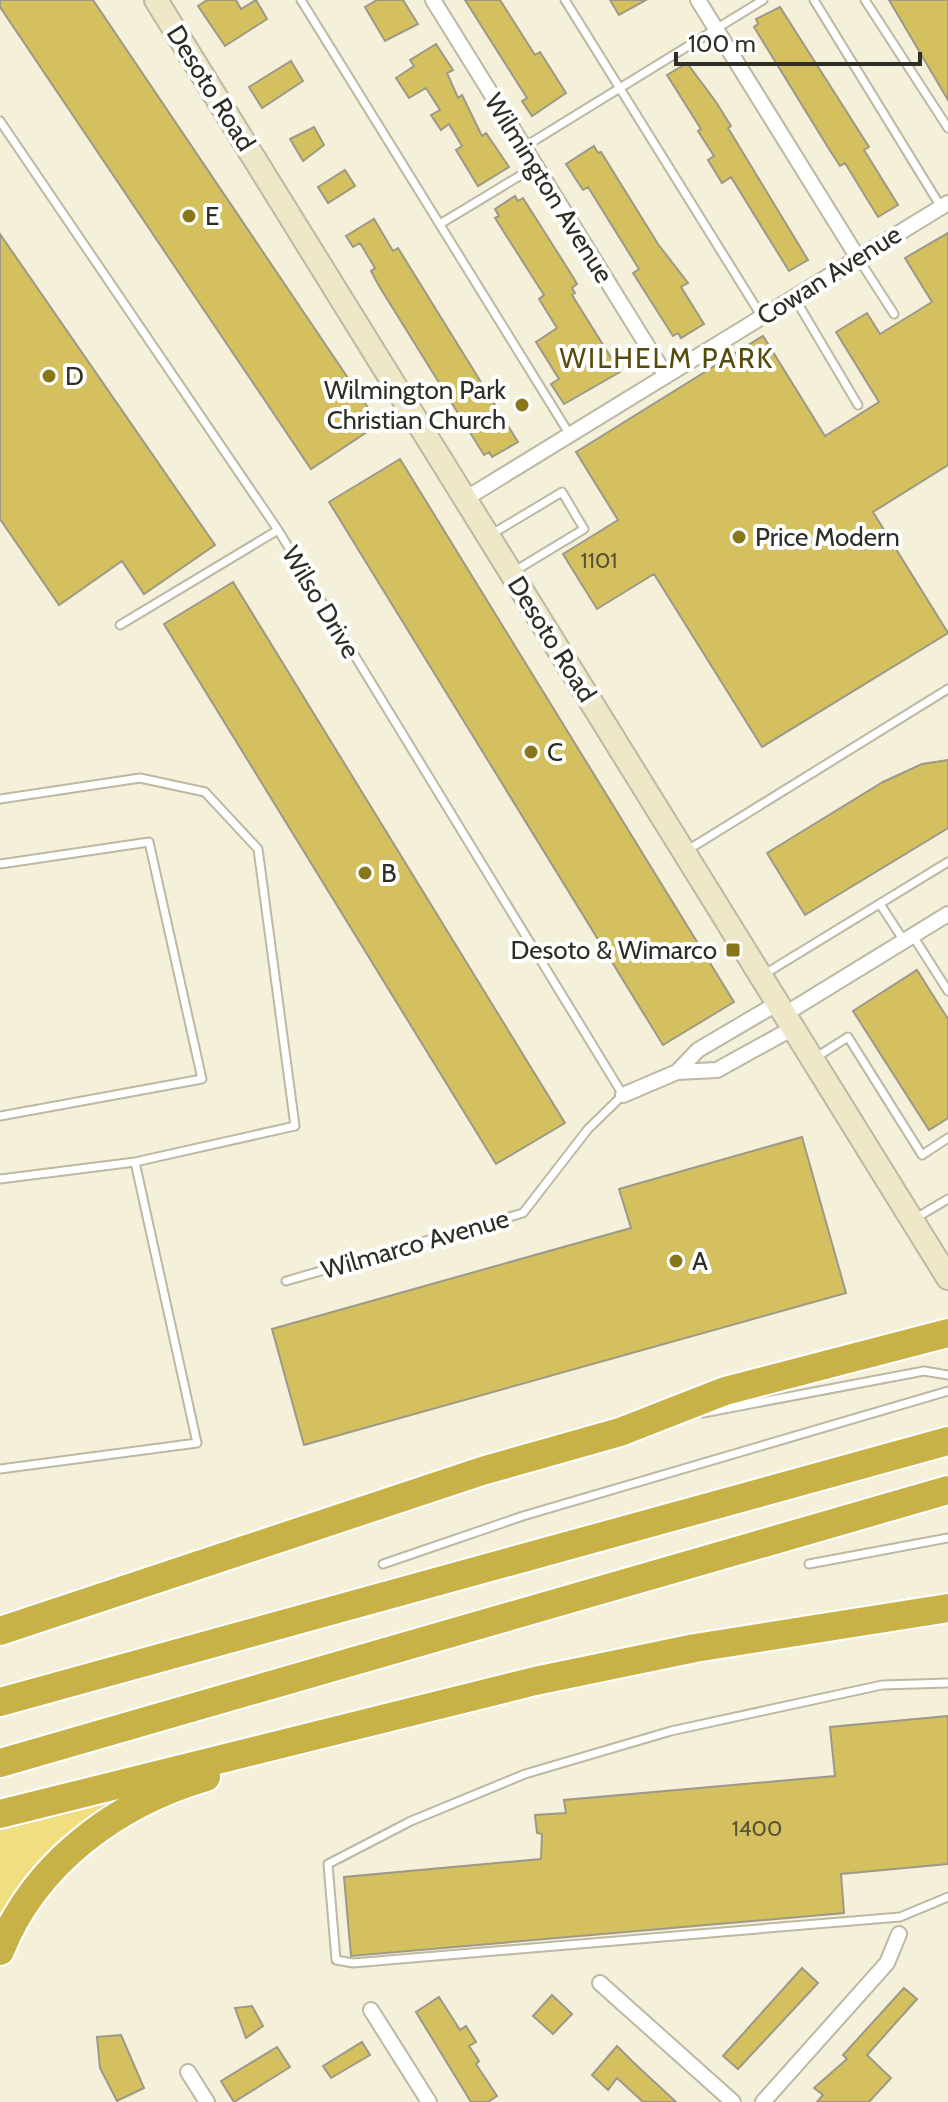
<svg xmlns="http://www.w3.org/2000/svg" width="948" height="2102" font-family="Cabin,sans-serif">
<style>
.green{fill:#f1de81}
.building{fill:#d4c05f;stroke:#9d9986;stroke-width:2}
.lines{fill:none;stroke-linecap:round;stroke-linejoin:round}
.lane-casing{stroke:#bcb8a3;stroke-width:11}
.street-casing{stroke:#bcb8a3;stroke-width:18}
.secondary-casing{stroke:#bcb8a3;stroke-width:26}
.highway-casing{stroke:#fff;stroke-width:32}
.lane{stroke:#fff;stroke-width:7}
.street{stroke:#fff;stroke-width:14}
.secondary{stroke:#eee8c8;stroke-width:22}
.highway{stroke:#c8b247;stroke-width:28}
.poi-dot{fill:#88761a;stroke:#fff;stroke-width:3}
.labels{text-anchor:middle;stroke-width:8;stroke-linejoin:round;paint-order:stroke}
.number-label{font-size:22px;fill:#585234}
.street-label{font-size:26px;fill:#2f2e26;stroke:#fff}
.poi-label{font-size:26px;fill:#2f2e26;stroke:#fff;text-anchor:start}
.neighbourhood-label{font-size:28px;letter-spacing:2px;fill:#574b0b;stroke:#fff}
</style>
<rect width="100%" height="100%" fill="#f4f0da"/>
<path class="green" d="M117,1797L64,1840L0,1930V1827Z"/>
<path class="building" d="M0,0H93L379,424L311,469L0,7Z
M207,0H236L241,9L256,0L267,19L225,46L198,6Z
M377,0H403L418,24L385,41L365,7Z
M465,0H500L535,55L540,52L566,93L532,116L522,101L527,98Z
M610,0H646L619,15Z
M889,0H948V100Z
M780,7L869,147L864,150L898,205L878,217L845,163L840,166L829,149L754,27L758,24L756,19Z
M436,44L453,70L447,73L458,98L462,95L482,136L486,133L509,167L478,186L456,150L462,146L449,124L441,130L431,115L440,110L426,88L409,98L396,78L414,66L410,60Z
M291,61L303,81L262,108L249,87Z
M687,63L716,102L731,126L728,128L808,260L789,271L731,177L722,183L708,160L714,156L698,131L701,129L667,75Z
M314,127L324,145L303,161L290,139Z
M594,146L598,153L601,152L658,244L688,283L681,287L704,324L681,338L678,333L673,336L633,273L639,269L588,187L583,190L566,164Z
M345,170L355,186L328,203L318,187Z
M515,196L518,201L523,198L573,277L577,284L572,288L575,293L572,295L620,372L564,404L551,384L559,379L536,342L557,328L539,299L544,295L495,218L499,216L495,209Z
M374,219L393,251L398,248L518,442L492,457L489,452L484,455L379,286L371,271L375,268L360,243L353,247L346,236Z
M948,233V465L873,512L948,633L762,747L654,574L597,609L563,554L618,520L576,452L763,336L825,436L879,402L836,332L867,313L880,334L932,302L905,258Z
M0,234L215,545L144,594L122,561L59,605L0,519Z
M400,459L734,1002L663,1045L329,502Z
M233,582L565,1123L496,1164L164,624Z
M948,760V828L805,915L767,853L883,782L922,764Z
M917,970L948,1019V1118L929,1130L853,1011Z
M802,1137L846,1293L304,1445L272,1329L631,1228L619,1189Z
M948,1716V1864L841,1874L844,1913L351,1956L344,1877L541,1859L542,1834L537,1833L535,1815L566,1813L564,1800L835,1776L830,1727Z
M802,1968L818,1983L738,2069L723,2056Z
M904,1988L917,1999L867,2055L891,2078L869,2102H817L823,2095L814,2088L847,2059L843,2055Z
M552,1995L572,2014L553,2034L533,2016Z
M439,1997L460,2030L466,2026L476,2042L469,2046L479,2061L476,2064L497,2096L488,2102H471L416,2012Z
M252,2006L263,2026L246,2038L235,2008Z
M121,2035L144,2088L117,2101L100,2068L97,2037Z
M362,2042L370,2055L331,2078L323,2066Z
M617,2046L633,2062L676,2102H643L617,2078L608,2090L592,2075Z
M277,2047L290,2067L234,2102L221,2081Z"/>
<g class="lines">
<defs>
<path id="lane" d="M301,0L570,435
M565,0L762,317
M814,0L941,207
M865,0L948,128
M0,121L278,530L623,1095L588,1129L523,1213L286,1281
M524,147L763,0
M440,224L536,166
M858,258L894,314
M794,297L858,405
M492,534L562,492L584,529L513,572
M120,625L278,530
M0,799L140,778L205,792L258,849L295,1126L135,1162L197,1443L0,1469
M686,851L948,689
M0,864L149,842L202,1079L0,1116
M880,904L904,941
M913,936L948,991
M763,975L948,862
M815,1058L848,1037L922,1155L948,1138
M0,1179L135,1162
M914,1219L948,1199
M703,1413L924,1371L948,1375
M383,1564L523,1516L948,1391
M809,1564L948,1538
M948,1683L882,1685L671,1731L525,1774L411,1821L328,1864L336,1960L353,1963L900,1917L948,1897"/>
<path id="street" d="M433,0L666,376
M698,0L858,258
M465,499L948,203
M785,1014L948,914
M677,1072L698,1050L778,1003
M623,1095L677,1072L717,1070L793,1028
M600,1983L733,2102
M371,2010L429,2102
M188,2072L207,2102
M763,2102L887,1963L899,1934"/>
<path id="secondary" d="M156,0L948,1278"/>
<path id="highway" d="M0,1631L482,1471L620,1432L725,1391L948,1333
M0,1702L948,1441
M0,1763L948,1490
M0,1814L535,1681L695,1648L948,1608
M0,1951C35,1863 117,1803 206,1777"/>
</defs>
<use href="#lane" class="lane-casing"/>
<use href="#street" class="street-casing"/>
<use href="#secondary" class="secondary-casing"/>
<use href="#highway" class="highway-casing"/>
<use href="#lane" class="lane"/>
<use href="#street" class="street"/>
<use href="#secondary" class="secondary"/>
<use href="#highway" class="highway"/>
</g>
<g class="poi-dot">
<circle cx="189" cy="216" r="8"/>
<circle cx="49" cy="376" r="8"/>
<circle cx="522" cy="405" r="8"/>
<circle cx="739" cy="537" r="8"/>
<circle cx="531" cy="752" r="8"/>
<circle cx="365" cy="873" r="8"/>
<rect x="725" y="942" width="16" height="16" rx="4"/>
<circle cx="676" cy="1261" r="8"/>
</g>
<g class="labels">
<g class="number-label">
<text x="599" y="568">1101</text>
<text x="757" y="1836">1400</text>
</g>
<g class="street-label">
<text transform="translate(211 88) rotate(58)" y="9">Desoto Road</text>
<text transform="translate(549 188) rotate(58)" y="9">Wilmington Avenue</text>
<text transform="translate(829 275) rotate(-32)" y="9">Cowan Avenue</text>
<text transform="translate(321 602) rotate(59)" y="9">Wilso Drive</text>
<text transform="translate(552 639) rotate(58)" y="9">Desoto Road</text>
<text transform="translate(415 1244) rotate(-16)" y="9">Wilmarco Avenue</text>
</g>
<g class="poi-label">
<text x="205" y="225">E</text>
<text x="65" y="385">D</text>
<text x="506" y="399" text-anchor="end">Wilmington Park<tspan x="506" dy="30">Christian Church</tspan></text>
<text x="755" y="546">Price Modern</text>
<text x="547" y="761">C</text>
<text x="381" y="882">B</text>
<text x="717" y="959" text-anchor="end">Desoto &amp; Wimarco</text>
<text x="692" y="1270">A</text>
</g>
<g class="neighbourhood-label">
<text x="667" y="368">WILHELM PARK</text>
</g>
</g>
<path d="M676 52v12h244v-12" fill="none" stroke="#2f2e26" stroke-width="4"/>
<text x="688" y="52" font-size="24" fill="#2f2e26" stroke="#ffffff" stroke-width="6" paint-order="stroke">100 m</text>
</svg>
